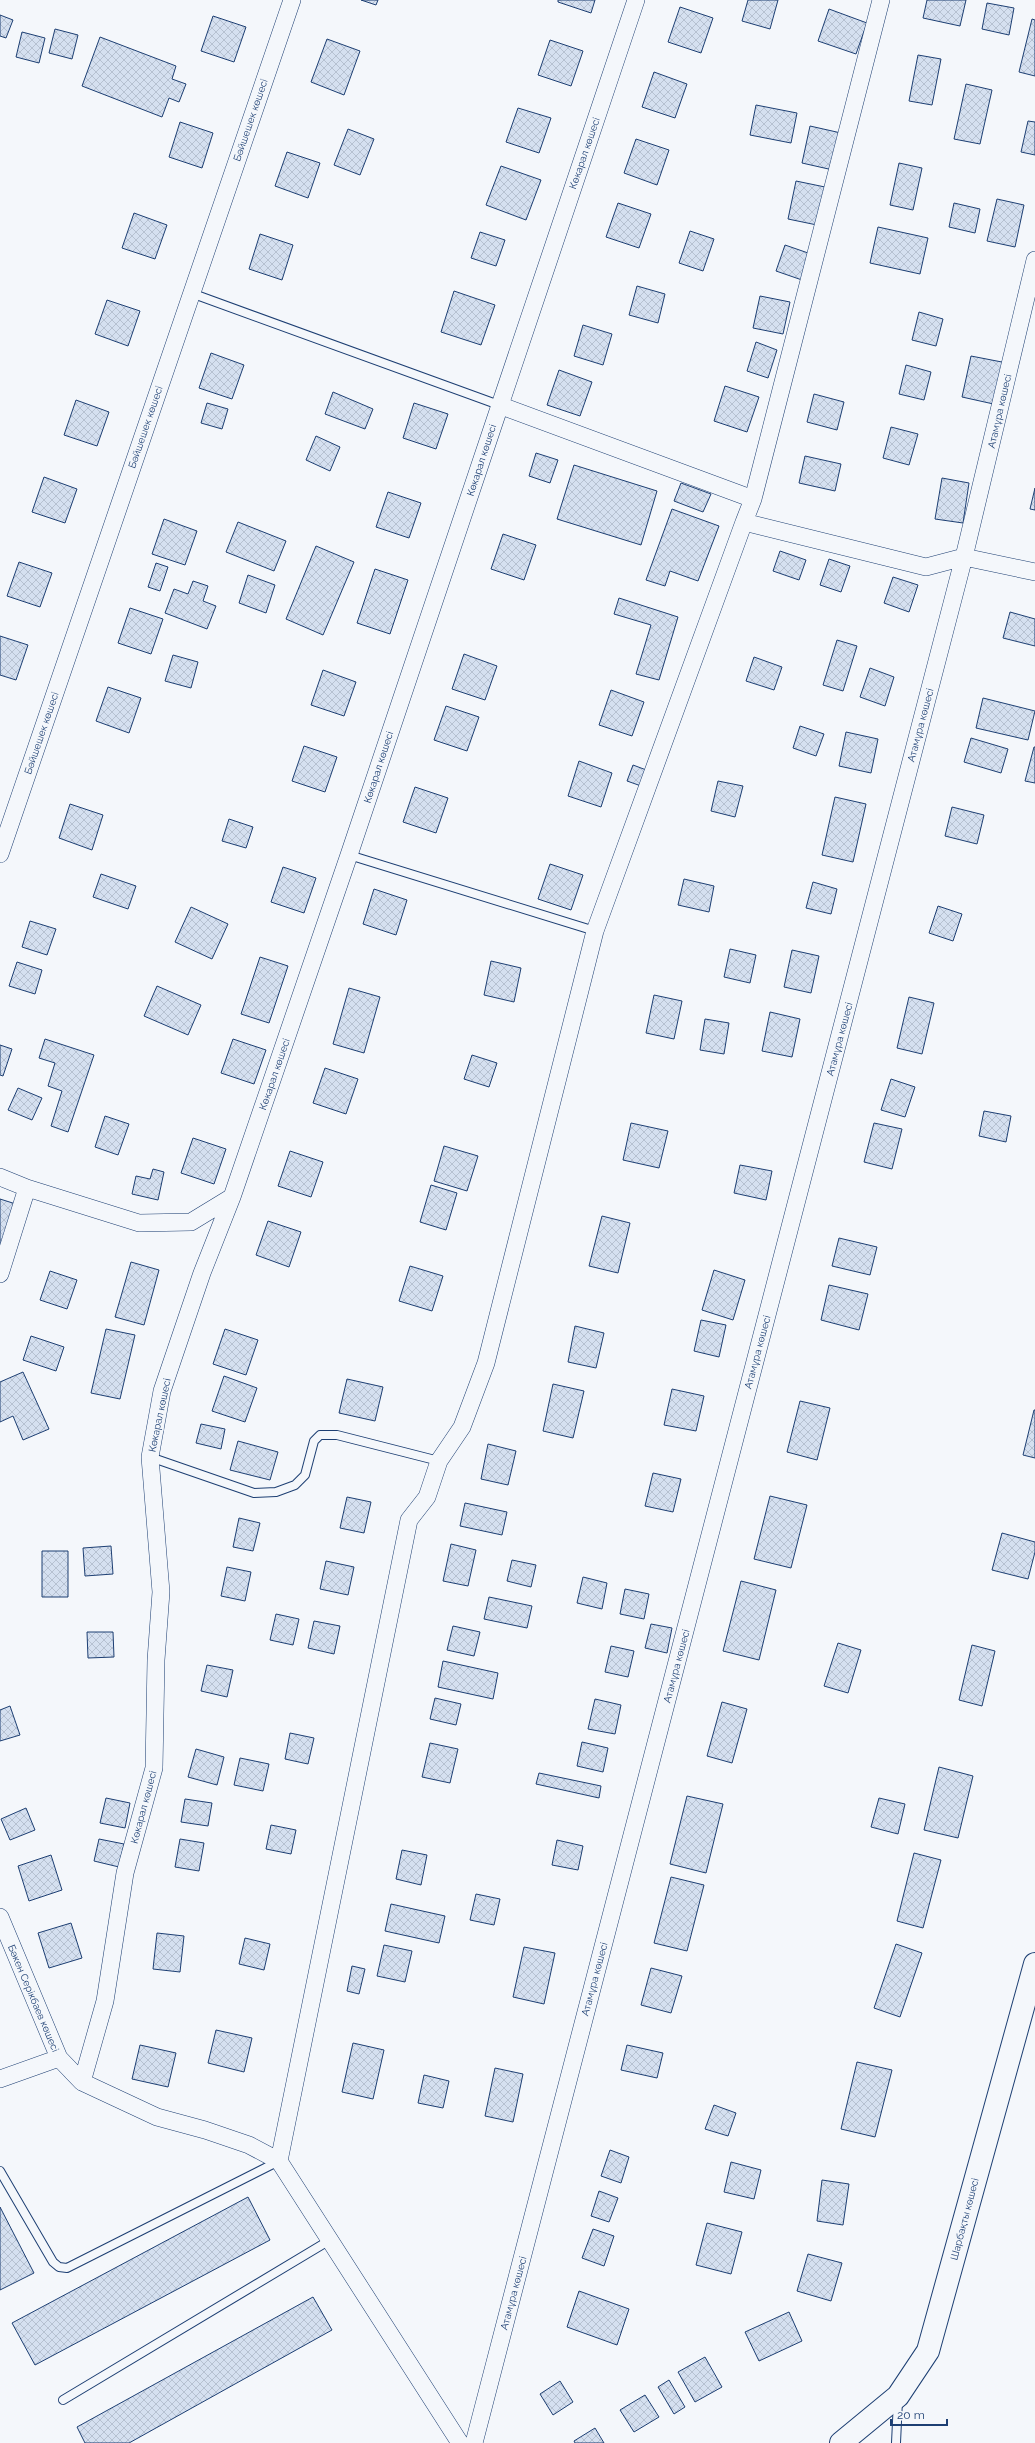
<svg xmlns="http://www.w3.org/2000/svg" width="1035" height="2443" font-family="Raleway,sans-serif">
<style>
.building{fill:url(#building-cross-hatch);stroke:#1d3f73}
.lines{fill:none;stroke-linecap:round;stroke-linejoin:round}
.lane-casing{stroke:#1d3f73;stroke-width:10}
.street-casing{stroke:#1d3f73;stroke-width:18}
.secondary-casing{stroke:#1d3f73;stroke-width:24}
.lane{stroke:#f4f7fb;stroke-width:8}
.street{stroke:#f4f7fb;stroke-width:17}
.secondary{stroke:#f4f7fb;stroke-width:22}
.labels{text-anchor:middle;stroke-width:3;stroke-linejoin:round;paint-order:stroke}
.street-label{font-size:10px;fill:#1d3f73;stroke:#f4f7fb}
</style>
<defs>
<pattern id="building-cross-hatch" width="8" height="8" patternUnits="userSpaceOnUse"><rect width="8" height="8" fill="#d5e0f0"/><path d="M0 0l8 8M0 8l8-8" fill="none" stroke="#b6c1d1"/></pattern>
</defs>
<rect width="100%" height="100%" fill="#f4f7fb"/>
<path class="building" d="M361,0H378L376,5Z
M558,0H595L591,13L558,2Z
M748,0H778L770,29L742,21Z
M927,0H966L960,26L923,18Z
M987,3L1014,8L1009,35L982,29Z
M680,7L713,18L701,53L668,42Z
M829,9L867,23L856,54L818,41Z
M0,15L13,20L6,38L0,36Z
M213,16L246,27L234,62L201,51Z
M1032,19L1035,20V76L1019,72Z
M55,29L78,35L72,59L49,53Z
M22,32L45,38L39,63L16,57Z
M100,37L176,66L172,79L186,84L179,102L169,98L162,117L82,86Z
M327,39L360,51L344,95L311,82Z
M550,40L583,51L571,86L538,75Z
M918,55L941,59L932,105L909,101Z
M654,72L687,84L675,118L642,107Z
M966,84L992,90L980,144L954,139Z
M756,105L797,113L791,143L750,135Z
M518,108L551,118L539,153L506,142Z
M1028,121L1035,122V155L1021,152Z
M180,122L213,133L202,168L169,157Z
M810,126L841,133L833,170L802,163Z
M348,129L374,139L360,175L334,165Z
M636,139L669,150L657,185L624,173Z
M287,152L320,163L308,198L275,186Z
M899,163L922,168L913,210L890,205Z
M501,166L541,180L526,220L486,205Z
M796,181L825,187L817,225L788,219Z
M997,199L1024,205L1015,247L987,241Z
M618,203L651,214L639,248L606,237Z
M954,203L980,209L975,233L949,227Z
M134,213L167,225L155,259L122,248Z
M878,227L928,238L920,274L870,263Z
M690,231L714,239L703,271L679,263Z
M480,232L505,240L496,266L471,258Z
M260,234L293,245L282,280L249,269Z
M785,245L811,254L802,280L776,271Z
M637,286L665,294L658,323L629,315Z
M454,291L495,305L481,345L441,332Z
M760,296L790,302L783,334L753,328Z
M107,300L140,311L128,346L95,334Z
M919,312L943,319L936,346L912,340Z
M583,325L612,334L603,365L574,356Z
M756,342L777,350L768,378L747,371Z
M211,353L244,365L232,399L199,388Z
M971,356L1007,363L998,405L962,397Z
M906,365L931,372L924,400L899,394Z
M559,370L592,382L580,416L547,405Z
M725,386L759,397L747,432L714,421Z
M333,392L373,409L365,429L325,414Z
M814,394L844,402L837,430L807,422Z
M76,400L109,412L97,446L64,435Z
M207,403L228,409L222,429L201,423Z
M414,403L448,414L436,449L403,438Z
M891,427L918,434L909,465L883,458Z
M316,436L340,447L330,471L306,460Z
M536,453L558,460L550,483L529,476Z
M805,456L841,464L835,491L799,483Z
M574,465L657,491L641,545L557,519Z
M44,477L77,489L65,523L32,512Z
M942,478L969,483L963,523L935,519Z
M681,483L711,494L703,512L674,501Z
M1035,488V510L1030,509Z
M388,492L421,503L409,538L376,527Z
M672,509L719,526L698,581L670,571L665,586L646,580Z
M164,519L197,531L185,565L152,554Z
M238,522L286,541L274,571L226,552Z
M503,534L536,545L524,580L491,569Z
M316,546L354,562L323,635L286,619Z
M780,551L806,560L799,580L773,571Z
M829,559L850,566L841,592L820,585Z
M19,562L52,573L40,607L7,596Z
M156,563L168,567L160,591L148,587Z
M375,569L408,580L390,634L357,623Z
M248,575L275,585L266,613L239,603Z
M893,577L918,585L909,612L884,603Z
M193,581L208,586L203,601L216,606L207,629L165,613L174,589L188,594Z
M619,598L678,617L659,680L636,674L651,625L614,614Z
M130,608L163,619L151,654L118,643Z
M1010,612L1035,619V646L1003,638Z
M0,636L28,645L16,680L0,675Z
M837,640L857,646L843,691L823,685Z
M464,654L497,666L485,700L452,689Z
M173,655L198,662L191,688L165,681Z
M754,657L782,667L774,690L746,681Z
M870,668L894,677L885,706L860,697Z
M323,670L356,682L344,716L311,705Z
M108,687L141,698L129,733L96,721Z
M611,690L644,702L632,736L599,725Z
M983,698L1035,711L1028,740L976,728Z
M446,706L479,717L467,751L434,740Z
M800,726L824,734L816,756L793,748Z
M846,732L878,739L871,773L839,766Z
M971,738L1008,749L1001,773L964,762Z
M304,746L337,757L325,792L292,781Z
M1034,747H1035V783L1025,781Z
M579,761L612,773L601,807L568,796Z
M633,765L649,771L644,787L627,781Z
M718,781L743,786L735,817L711,811Z
M415,787L448,798L436,833L403,822Z
M835,797L866,804L853,862L822,855Z
M70,804L103,815L92,850L59,838Z
M952,807L984,815L977,844L945,836Z
M229,819L253,827L246,848L222,841Z
M550,864L583,875L571,910L538,899Z
M283,867L316,878L304,913L271,902Z
M101,874L136,886L128,909L93,897Z
M684,879L714,886L709,912L678,905Z
M813,882L837,889L831,914L806,908Z
M374,889L407,900L396,935L363,924Z
M938,906L962,914L953,941L929,933Z
M191,907L228,924L212,959L175,942Z
M30,921L56,929L47,955L22,947Z
M730,949L756,955L750,983L724,977Z
M792,950L819,956L811,993L784,987Z
M260,957L288,966L269,1023L241,1014Z
M491,961L521,968L514,1002L484,995Z
M17,962L42,970L35,994L9,986Z
M157,986L201,1005L188,1035L144,1016Z
M349,988L380,997L364,1053L333,1044Z
M654,995L682,1001L674,1039L646,1033Z
M909,997L934,1003L922,1054L897,1048Z
M770,1012L800,1019L792,1057L762,1051Z
M705,1019L729,1023L724,1054L700,1050Z
M45,1039L94,1055L68,1132L51,1126L62,1091L48,1086L55,1063L39,1058Z
M233,1039L266,1050L254,1084L221,1073Z
M0,1045L12,1049L3,1076L0,1075Z
M472,1055L497,1063L489,1087L464,1079Z
M325,1068L358,1079L346,1114L313,1103Z
M891,1079L915,1087L905,1117L881,1110Z
M18,1088L42,1098L32,1120L8,1110Z
M984,1111L1011,1116L1006,1142L979,1136Z
M105,1116L129,1124L118,1155L95,1147Z
M631,1123L668,1131L659,1168L623,1160Z
M874,1123L902,1129L892,1169L864,1162Z
M193,1138L226,1149L214,1184L181,1173Z
M444,1146L478,1156L467,1191L434,1181Z
M290,1151L323,1162L311,1197L278,1186Z
M740,1165L772,1171L766,1200L734,1193Z
M153,1169L164,1172L158,1200L132,1194L136,1176L150,1179Z
M431,1185L457,1193L446,1230L420,1222Z
M0,1199L19,1205L0,1260Z
M602,1216L630,1223L618,1273L589,1266Z
M268,1221L301,1232L289,1267L256,1255Z
M839,1238L877,1247L870,1275L832,1266Z
M131,1262L159,1270L144,1325L115,1317Z
M410,1266L443,1276L432,1311L399,1301Z
M714,1270L745,1280L733,1320L702,1310Z
M50,1271L77,1280L67,1309L40,1300Z
M829,1285L868,1294L859,1330L821,1320Z
M701,1320L726,1325L719,1357L694,1351Z
M575,1326L604,1333L596,1368L568,1362Z
M106,1329L135,1335L120,1399L91,1393Z
M225,1329L258,1340L246,1375L213,1364Z
M31,1336L64,1347L56,1371L23,1360Z
M23,1372L49,1429L23,1440L13,1416L0,1422V1382Z
M224,1376L257,1388L245,1422L212,1411Z
M347,1379L383,1387L375,1421L339,1413Z
M553,1384L584,1391L573,1438L543,1431Z
M672,1389L704,1396L696,1431L664,1425Z
M800,1401L830,1408L817,1460L787,1452Z
M1034,1410H1035V1458L1023,1455Z
M201,1424L225,1429L221,1449L196,1443Z
M238,1441L278,1452L270,1480L230,1470Z
M488,1444L516,1451L508,1485L481,1479Z
M653,1473L681,1479L673,1512L645,1506Z
M770,1496L807,1505L791,1568L754,1559Z
M347,1497L371,1502L364,1533L340,1528Z
M465,1503L507,1512L502,1535L460,1526Z
M239,1518L260,1523L253,1551L233,1547Z
M1002,1533L1035,1542V1552L1028,1579L992,1570Z
M451,1544L476,1550L468,1586L443,1581Z
M111,1546L113,1574L85,1576L83,1548Z
M42,1551H68V1597H42Z
M512,1560L536,1565L531,1587L507,1581Z
M326,1561L354,1567L348,1595L320,1589Z
M227,1567L251,1572L245,1601L221,1596Z
M583,1577L607,1583L602,1609L577,1603Z
M741,1581L776,1590L759,1660L723,1651Z
M625,1589L649,1594L644,1619L620,1614Z
M489,1597L532,1606L527,1628L484,1619Z
M276,1614L299,1619L293,1645L270,1640Z
M314,1621L340,1626L334,1654L308,1648Z
M651,1624L672,1628L667,1653L645,1648Z
M453,1626L480,1632L474,1656L447,1650Z
M87,1632H113L114,1657L88,1658Z
M838,1643L861,1650L848,1693L824,1686Z
M972,1645L995,1651L982,1706L959,1700Z
M611,1646L634,1651L628,1677L605,1672Z
M443,1661L498,1673L493,1699L438,1687Z
M207,1665L233,1670L227,1697L201,1691Z
M435,1698L461,1704L456,1725L430,1719Z
M595,1699L621,1705L615,1734L588,1729Z
M722,1702L747,1709L732,1763L707,1756Z
M10,1706L20,1735L0,1741V1710Z
M290,1733L314,1738L308,1764L285,1759Z
M582,1742L608,1748L603,1772L577,1766Z
M430,1743L458,1749L450,1783L422,1777Z
M196,1749L224,1757L217,1785L188,1777Z
M240,1758L269,1764L263,1791L234,1785Z
M939,1767L973,1776L958,1838L924,1830Z
M539,1773L601,1786L599,1798L536,1784Z
M687,1796L723,1804L706,1873L670,1864Z
M106,1798L130,1803L125,1828L100,1823Z
M879,1798L905,1804L898,1834L871,1827Z
M185,1799L212,1803L208,1826L181,1822Z
M26,1808L35,1830L10,1840L1,1819Z
M271,1825L296,1830L291,1854L266,1849Z
M99,1839L124,1844L119,1867L94,1861Z
M180,1839L204,1843L199,1871L175,1867Z
M557,1840L583,1846L578,1870L552,1865Z
M402,1850L427,1855L421,1885L396,1879Z
M914,1853L941,1860L923,1928L897,1921Z
M51,1855L62,1890L29,1901L18,1866Z
M671,1877L704,1885L687,1951L654,1943Z
M476,1894L500,1899L494,1925L470,1920Z
M391,1904L445,1916L439,1943L385,1931Z
M71,1923L82,1958L49,1968L38,1933Z
M157,1933L184,1936L180,1972L153,1969Z
M245,1938L270,1944L264,1970L239,1964Z
M896,1944L922,1953L900,2017L874,2008Z
M384,1945L412,1951L405,1982L377,1976Z
M524,1947L555,1953L544,2004L513,1997Z
M352,1966L365,1969L359,1994L347,1991Z
M651,1968L682,1976L671,2013L641,2005Z
M216,2030L252,2038L244,2072L208,2063Z
M353,2043L384,2050L373,2099L342,2092Z
M140,2045L176,2053L168,2087L132,2079Z
M627,2045L663,2053L657,2078L621,2070Z
M857,2062L892,2070L875,2137L841,2129Z
M495,2068L523,2074L513,2122L485,2116Z
M424,2075L449,2081L443,2108L418,2103Z
M714,2105L736,2113L728,2136L705,2129Z
M610,2150L629,2157L621,2183L601,2176Z
M731,2162L761,2170L754,2199L724,2192Z
M822,2180L849,2184L843,2225L817,2221Z
M599,2191L618,2198L609,2222L591,2216Z
M248,2197L270,2240L35,2365L12,2323Z
M0,2207L34,2273L0,2290Z
M707,2223L742,2232L731,2274L696,2265Z
M593,2229L614,2236L604,2266L582,2258Z
M808,2254L842,2263L831,2301L797,2291Z
M579,2291L629,2309L617,2345L567,2327Z
M313,2297L332,2330L129,2443H85L77,2427Z
M789,2312L802,2341L759,2361L745,2332Z
M705,2357L722,2387L695,2402L678,2372Z
M669,2380L685,2407L674,2414L658,2387Z
M560,2381L573,2402L553,2415L540,2394Z
M645,2395L659,2417L634,2432L620,2410Z
M595,2428L604,2443H575L574,2441Z"/>
<g class="lines">
<defs>
<path id="lane" d="M191,293L499,405
M349,855L595,931
M150,1457L254,1493L276,1492L295,1485L305,1475L314,1441L320,1435H337L439,1461
M0,2171L53,2262L59,2267L67,2268L279,2161
M63,2400L330,2240
M896,2443L898,2400"/>
<path id="street" d="M499,405L753,499
M744,522L753,499L881,0
M0,854L292,0
M0,1177L27,1188L139,1223L191,1222L232,1197
M0,1274L27,1188
M0,1917L59,2058
M0,2079L59,2058L82,2082L105,2001L125,1873L154,1768L156,1660L161,1592L150,1457L162,1391L202,1273L232,1197L349,855L636,0
M82,2082L157,2117L205,2130L249,2145L279,2161
M460,2443L279,2161L409,1520L427,1497L439,1461L462,1427L486,1363L595,931L744,522L926,567L964,557L1035,572
M474,2443L964,557L1035,260"/>
<path id="secondary" d="M841,2443L898,2396L928,2351L1035,1964"/>
</defs>
<use href="#lane" class="lane-casing"/>
<use href="#street" class="street-casing"/>
<use href="#secondary" class="secondary-casing"/>
<use href="#lane" class="lane"/>
<use href="#street" class="street"/>
<use href="#secondary" class="secondary"/>
</g>
<g class="labels">
<g class="street-label">
<text transform="translate(250 120) rotate(-71)" y="4">Бәйшешек көшесі</text>
<text transform="translate(584 153) rotate(-71)" y="4">Көкарал көшесі</text>
<text transform="translate(999 411) rotate(-77)" y="4">Атамұра көшесі</text>
<text transform="translate(145 427) rotate(-71)" y="4">Бәйшешек көшесі</text>
<text transform="translate(481 460) rotate(-72)" y="4">Көкарал көшесі</text>
<text transform="translate(920 725) rotate(-75)" y="4">Атамұра көшесі</text>
<text transform="translate(41 733) rotate(-71)" y="4">Бәйшешек көшесі</text>
<text transform="translate(378 767) rotate(-72)" y="4">Көкарал көшесі</text>
<text transform="translate(839 1039) rotate(-75)" y="4">Атамұра көшесі</text>
<text transform="translate(274 1074) rotate(-71)" y="4">Көкарал көшесі</text>
<text transform="translate(757 1352) rotate(-75)" y="4">Атамұра көшесі</text>
<text transform="translate(159 1415) rotate(-78)" y="4">Көкарал көшесі</text>
<text transform="translate(676 1666) rotate(-75)" y="4">Атамұра көшесі</text>
<text transform="translate(143 1807) rotate(-75)" y="4">Көкарал көшесі</text>
<text transform="translate(594 1979) rotate(-75)" y="4">Атамұра көшесі</text>
<text transform="translate(34 1998) rotate(67)" y="4">Бәкен Серікбаев көшесі</text>
<text transform="translate(964 2219) rotate(-75)" y="4">Шарбақты көшесі</text>
<text transform="translate(513 2293) rotate(-75)" y="4">Атамұра көшесі</text>
</g>
</g>
<path d="M891 2419v6h56v-6" fill="none" stroke="#1d3f73" stroke-width="2"/>
<text x="897" y="2419" font-size="12" fill="#1d3f73" stroke="#f4f7fb" stroke-width="3" paint-order="stroke">20 m</text>
</svg>
